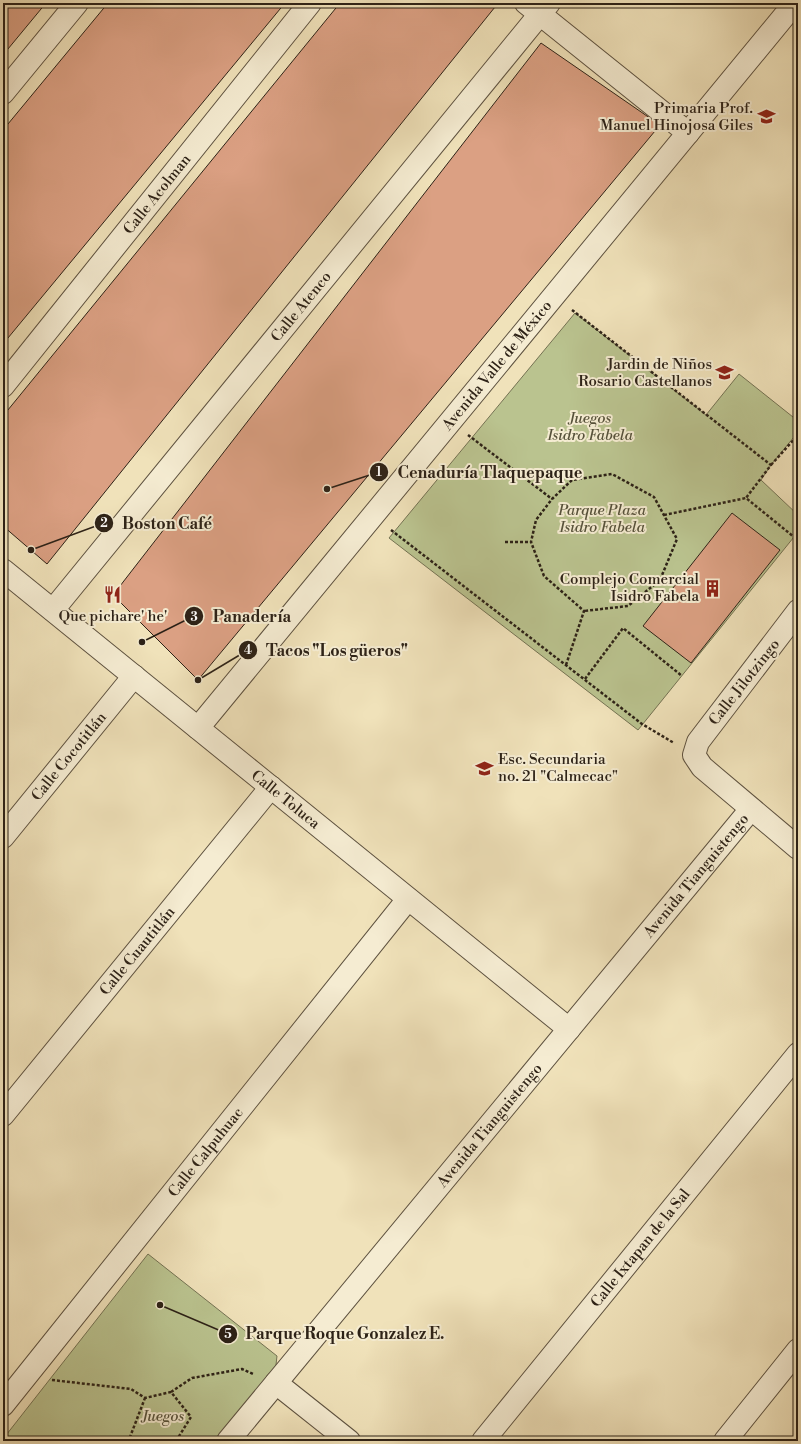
<svg xmlns="http://www.w3.org/2000/svg" width="801" height="1444" font-family="'Libre Bodoni',serif">
<style>
.green{fill:#bac38f;stroke:#747253}
.building{fill:#dba083;stroke:#2d2217}
.lines{fill:none;stroke-linecap:round;stroke-linejoin:round}
.street-casing{stroke:#5e5240;stroke-width:24}
.path{stroke:#2d2217;stroke-width:2.5;stroke-dasharray:3 2;stroke-linecap:butt}
.street{stroke:#f5ecd2;stroke-width:22}
.labels{text-anchor:middle;stroke-width:4;stroke-linejoin:round;paint-order:stroke}
.poi-label{font-size:15px;fill:#2d2217;stroke:#f5ecd2;text-anchor:end}
.street-label{font-size:15px;fill:#2d2217;stroke:#f5ecd2}
.park-label{font-size:15px;font-style:italic;fill:#57523b;stroke:#f5ecd2}
.leader{fill:none;stroke:#2d2217;stroke-width:1.5}
.callout-dot{fill:#2d2217;stroke:#f5ecd2;stroke-width:1.5}
.mark-label{font-size:12px;text-anchor:middle;font-weight:bold;fill:#fff}
.callout-label{font-size:16px;text-anchor:middle;font-weight:bold;fill:#2d2217;stroke:#f5ecd2;stroke-width:4;stroke-linejoin:round;paint-order:stroke}
</style>
<rect width="100%" height="100%" fill="#f0e2ba"/>
<filter id="stains"><feTurbulence type="fractalNoise" baseFrequency=".005" numOctaves="4"/><feColorMatrix values="0 0 0 0 .2 0 0 0 0 .09 0 0 0 0 .02 0 0 0 .5 -.17"/></filter>
<radialGradient id="worn" r=".72"><stop offset=".6" stop-color="#630" stop-opacity="0"/><stop offset="1" stop-color="#630" stop-opacity=".3"/></radialGradient>
<path class="green" d="M575,313L706,415L739,374L798,421V432L771,465L761,480L798,515V532L638,730L389,538Z
M148,1254L277,1356L274,1382L222,1441H3V1439Z"/>
<path class="building" d="M3,3H46L3,55Z
M108,3H285L3,344V130Z
M340,3H491L495,7L47,564L3,526V416Z
M541,43L660,125L198,680L113,595Z
M732,513L780,550L691,663L643,626Z"/>
<g class="lines">
<defs>
<g id="street">
<path d="M526,3L688,133"/>
<path d="M3,93L77,3"/>
<path id="s1" d="M3,386L310,3"/>
<path id="s2" d="M3,570L569,1029"/>
<path id="s3" d="M53,610L549,3"/>
<path d="M798,611L698,742L694,755L702,767L798,848"/>
<path id="s4" d="M198,728L795,3"/>
<path id="s5" d="M3,837L134,676"/>
<path id="s6" d="M3,1115L271,787"/>
<path d="M276,1383L349,1441"/>
<path id="s7" d="M3,1405L408,899"/>
<path id="s8" d="M228,1441L751,809"/>
<path id="s9" d="M483,1441L798,1054"/>
<path d="M725,1441L798,1350"/>
</g>
</defs>
<use href="#street" class="street-casing"/>
<path class="path" d="M572,310L771,465L746,498L794,537
M468,435L552,499
M771,465L798,435
M664,515L746,498
M391,530L642,724L674,743
M505,542H531
M566,665L584,611L544,576L531,542L536,520L552,499L572,480L612,474L654,497L677,539L660,580L628,606L584,611
M585,679L623,628L682,676
M52,1380L131,1389L145,1398L171,1392L191,1417L176,1441
M171,1392L192,1378L242,1369L253,1374
M126,1441L130,1437
M140,1441L130,1437L145,1398"/>
<use href="#street" class="street"/>
</g>
<defs>
<symbol id="school-bare" viewBox="-9 -9 18 18"><path d="M0-5L7-2L0 1L-7-2ZM-4 1L0 2.5L4 1V4Q0 6-4 4Z" fill="#8f2418" stroke="#f5ecd2" stroke-width="2.5" paint-order="stroke"/></symbol>
<symbol id="building-bare" viewBox="-9 -9 18 18"><path d="M-4-6H4V6H1V3H-1V6H-4ZM-2.5-4.3h1.7v1.8h-1.7ZM.8-4.3h1.7v1.8H.8ZM-2.5-1h1.7V.8h-1.7ZM.8-1h1.7V.8H.8Z" fill="#8f2418" stroke="#f5ecd2" stroke-width="2.5" paint-order="stroke"/></symbol>
<symbol id="restaurant-bare" viewBox="-9 -9 18 18"><path d="M-5-6h1v4h1v-4h1v4h1v-4h1v5L-1.5 .5V6h-2V.5L-5-1ZM5-6V6H3V1.5H1.5Q1.5-4 5-6Z" fill="#8f2418" stroke="#f5ecd2" stroke-width="2.5" paint-order="stroke"/></symbol>
</defs>
<g fill-rule="evenodd">
<use href="#school-bare" x="754" y="104" width="25" height="25"/>
<use href="#school-bare" x="712" y="360" width="25" height="25"/>
<use href="#building-bare" x="700" y="576" width="25" height="25"/>
<use href="#restaurant-bare" x="100" y="582" width="25" height="25"/>
<use href="#school-bare" x="472" y="756" width="25" height="25"/>
</g>
<g class="labels">
<g class="poi-label">
<text x="753" y="113">Primaria Prof.<tspan x="753" dy="17">Manuel Hinojosa Giles</tspan></text>
<text x="712" y="369">Jardin de Niños<tspan x="712" dy="17">Rosario Castellanos</tspan></text>
<text x="699" y="584">Complejo Comercial<tspan x="699" dy="17">Isidro Fabela</tspan></text>
<text x="113" y="621" text-anchor="middle">Que pichare' he'</text>
<text x="498" y="764" text-anchor="start">Esc. Secundaria<tspan x="498" dy="17">no. 21 "Calmecac"</tspan></text>
</g>
<g class="street-label">
<text dy="5" stroke="none"><textPath href="#s1" startOffset="246">Calle Acolman</textPath></text>
<text dy="5" stroke="none"><textPath href="#s3" startOffset="392">Calle Atenco</textPath></text>
<text dy="5" stroke="none"><textPath href="#s4" startOffset="470">Avenida Valle de México</textPath></text>
<text transform="translate(744 682) rotate(-52)" y="5">Calle Jilotzingo</text>
<text dy="5" stroke="none"><textPath href="#s5" startOffset="104">Calle Cocotitlán</textPath></text>
<text dy="5" stroke="none"><textPath href="#s2" startOffset="364">Calle Toluca</textPath></text>
<text dy="5" stroke="none"><textPath href="#s8" startOffset="734">Avenida Tianguistengo</textPath></text>
<text dy="5" stroke="none"><textPath href="#s6" startOffset="212">Calle Cuautitlán</textPath></text>
<text dy="5" stroke="none"><textPath href="#s8" startOffset="410">Avenida Tianguistengo</textPath></text>
<text dy="5" stroke="none"><textPath href="#s7" startOffset="324">Calle Calpuhuac</textPath></text>
<text dy="5" stroke="none"><textPath href="#s9" startOffset="249">Calle Ixtapan de la Sal</textPath></text>
</g>
<g class="park-label">
<text x="590" y="423">Juegos<tspan x="590" dy="17">Isidro Fabela</tspan></text>
<text x="602" y="515">Parque Plaza<tspan x="602" dy="17">Isidro Fabela</tspan></text>
<text x="163" y="1421">Juegos</text>
</g>
</g>
<path class="leader" d="M327 489L379 472M31 550L104 523M142 642L194 616M198 680L248 650M160 1305L228 1334"/>
<g class="callout-dot">
<circle cx="327" cy="489" r="4"/>
<circle cx="31" cy="550" r="4"/>
<circle cx="142" cy="642" r="4"/>
<circle cx="198" cy="680" r="4"/>
<circle cx="160" cy="1305" r="4"/>
<circle cx="379" cy="472" r="10"/>
<circle cx="104" cy="523" r="10"/>
<circle cx="194" cy="616" r="10"/>
<circle cx="248" cy="650" r="10"/>
<circle cx="228" cy="1334" r="10"/>
</g>
<g class="mark-label">
<text x="379" y="476">1</text>
<text x="104" y="527">2</text>
<text x="194" y="621">3</text>
<text x="248" y="654">4</text>
<text x="228" y="1338">5</text>
</g>
<g class="callout-label">
<text x="490" y="478">Cenaduría Tlaquepaque</text>
<text x="167" y="529">Boston Café</text>
<text x="252" y="622">Panadería</text>
<text x="337" y="656">Tacos "Los güeros"</text>
<text x="345" y="1339">Parque Roque Gonzalez E.</text>
</g>
<rect width="801" height="1444" fill="none" stroke="#f0e2ba" stroke-width="16"/>
<rect x="4" y="4" width="793" height="1436" fill="none" stroke="#2d2217" stroke-width="2"/>
<rect x="8" y="8" width="785" height="1428" fill="none" stroke="#2d2217"/>
<rect width="100%" height="100%" filter="url(#stains)"/>
<rect width="100%" height="100%" fill="url(#worn)"/>
</svg>
